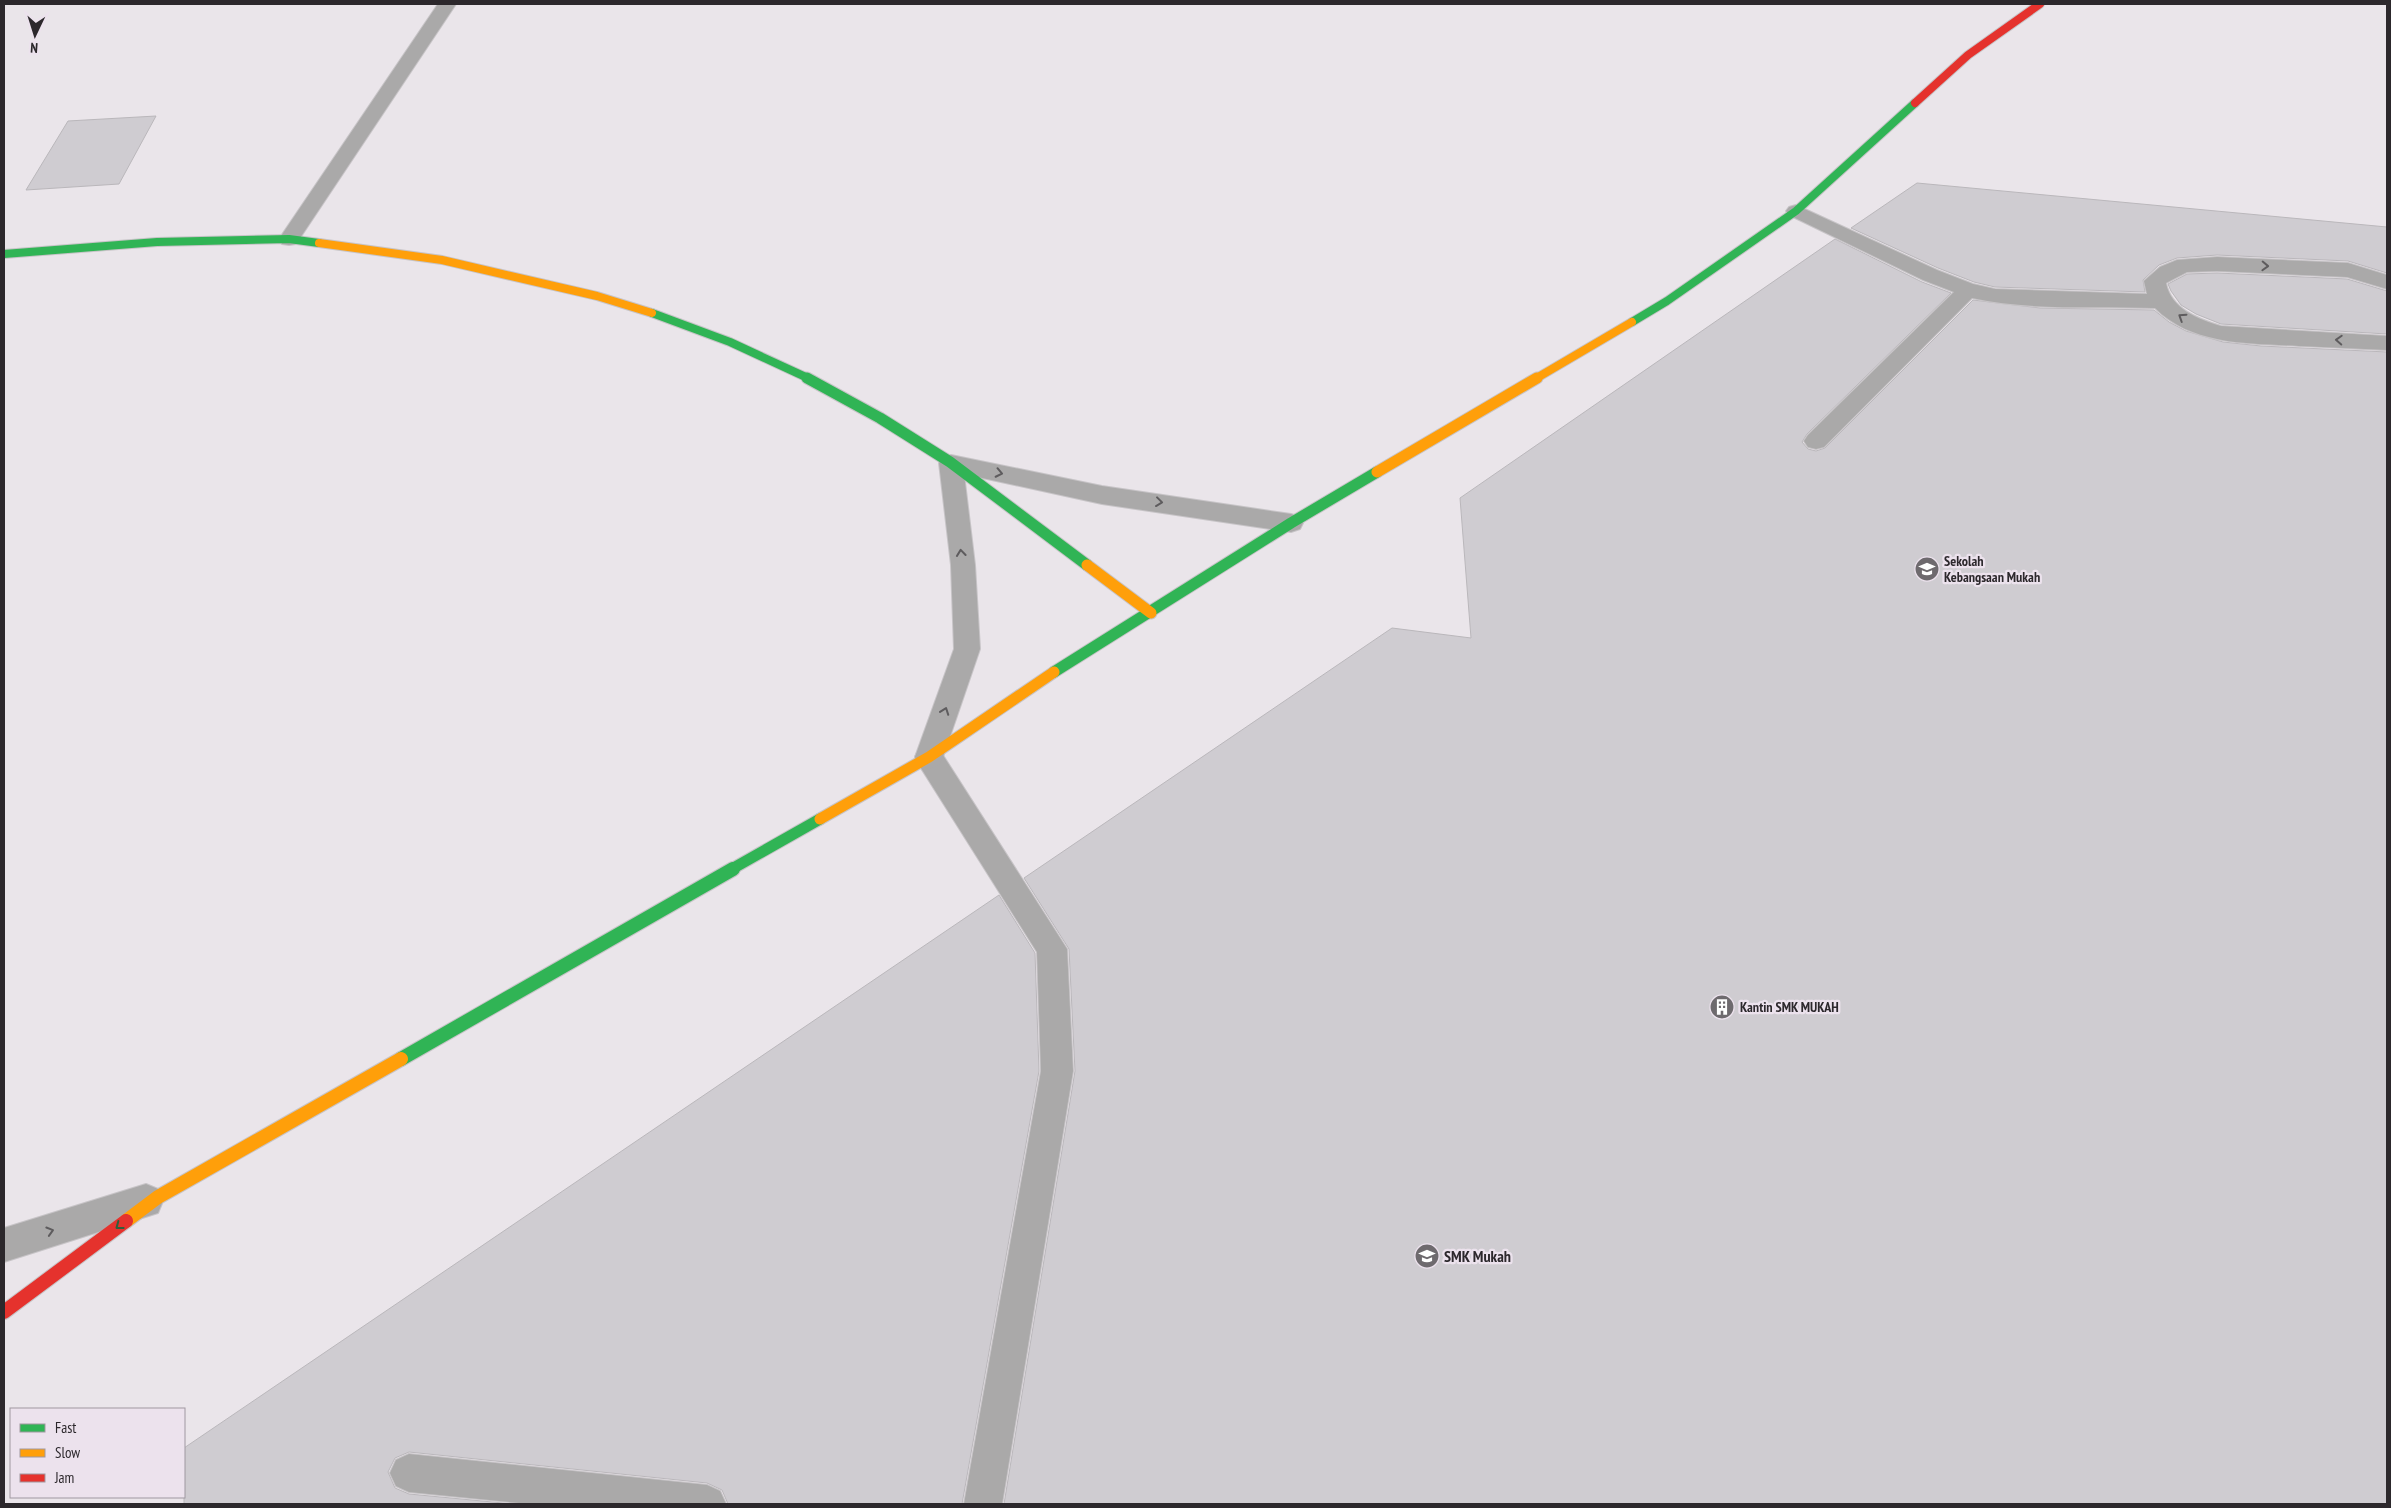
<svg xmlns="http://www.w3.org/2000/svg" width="2391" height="1508" font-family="'PT Sans Narrow',sans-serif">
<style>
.building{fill:#cfccd1;stroke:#bab7bb}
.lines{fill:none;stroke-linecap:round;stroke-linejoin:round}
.lane-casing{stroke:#c7c4c7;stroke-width:2}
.street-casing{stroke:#c7c4c7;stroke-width:2}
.fast-far2-casing{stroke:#c7c4c7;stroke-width:10}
.fast-far1-casing{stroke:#c7c4c7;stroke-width:13}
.fast-casing{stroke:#c7c4c7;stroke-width:16}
.slow-far2-casing{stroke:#c7c4c7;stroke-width:10}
.slow-far1-casing{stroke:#c7c4c7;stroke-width:13}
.slow-casing{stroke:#c7c4c7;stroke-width:16}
.jam-far1-casing{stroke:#c7c4c7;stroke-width:10}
.jam-casing{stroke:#c7c4c7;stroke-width:16}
.lane{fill:#aaa9a9;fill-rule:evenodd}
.street{fill:#aaa9a9;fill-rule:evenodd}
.fast-far2{stroke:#30b455;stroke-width:8}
.fast-far1{stroke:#30b455;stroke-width:11}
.fast{stroke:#30b455;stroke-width:14}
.slow-far2{stroke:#ff9f0a;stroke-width:8}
.slow-far1{stroke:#ff9f0a;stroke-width:11}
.slow{stroke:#ff9f0a;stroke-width:14}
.jam-far1{stroke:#e5322d;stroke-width:8}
.jam{stroke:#e5322d;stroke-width:14}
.oneway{stroke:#5e5c5e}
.oneway2{stroke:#2e603c}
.labels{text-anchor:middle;stroke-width:4.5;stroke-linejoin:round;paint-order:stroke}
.poi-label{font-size:14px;font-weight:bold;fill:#2c282c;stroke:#ece2ed;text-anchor:start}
.near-poi-label{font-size:16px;font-weight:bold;fill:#2c282c;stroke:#ece2ed;text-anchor:start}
</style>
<rect width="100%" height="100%" fill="#eae5ea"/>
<path class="building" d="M156,116L119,184L26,190L68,121Z
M1917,183L2387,227V273L2348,261L2217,255L2177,258L2159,265L2143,280L2145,292L1995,287L1974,282L1938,268L1851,228Z
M1835,239L1922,282L1951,293L1807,434L1802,442L1808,449L1816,451L1825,448L1973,300L2040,308L2154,310L2169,322L2186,331L2223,342L2261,346L2387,352V1504H1004L1075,1071L1069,949L1024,878L1392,628L1471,638L1460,498Z
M2217,273L2347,279L2387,291V334L2221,324L2196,314L2181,305L2171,291L2168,284L2187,274Z
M999,895L1035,953L1039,1071L962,1504H728L722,1490L707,1483L409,1452L395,1458L388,1472L395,1488L409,1494L513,1504H184V1448Z"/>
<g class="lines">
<defs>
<path id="lane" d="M1796,205L1937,270L1973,284L1995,289L2147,294L2144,281L2160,267L2177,260L2217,257L2348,263L2387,275V289L2347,277L2217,271L2187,272L2166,283C2171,309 2198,319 2221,326L2387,336V350C2358,349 2329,347 2299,346C2250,343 2193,346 2155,308C2095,306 2031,311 1972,298L1824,447L1816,449L1808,447L1804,441L1808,435L1954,292L1923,280L1789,215L1786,211L1789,207Z
M929,745L939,749L1067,949L1073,1071L1002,1504H964L1041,1071L1037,952L919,765L915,757L919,749Z
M409,1454L707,1485L720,1491L726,1504H529L409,1492L396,1486L390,1473L396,1460Z"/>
<path id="street" d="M438,4H456L296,244L289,245L282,244L279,239Z
M951,455L1102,486L1291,514L1300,517L1303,523L1300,529L1291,532L1102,504L964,474L975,565L980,649L943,757L939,765L929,769L919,765L915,757L954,649L951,565L939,463L943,457Z
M146,1184L158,1189L163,1201L158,1213L4,1262V1228Z"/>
<path id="fast-far2" d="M4,254L157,242L289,239L319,243
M652,313L730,342L810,379
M1632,322L1667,301L1796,211L1915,103"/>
<path id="fast-far1" d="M807,378L880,418L950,462L1087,565
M1054,672L1291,523L1377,472
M730,870L820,819"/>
<path id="fast" d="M401,1059L733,869"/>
<path id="slow-far2" d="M319,243L442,260L597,296L652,313
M1535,379L1632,322"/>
<path id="slow-far1" d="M1377,472L1537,378
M1087,565L1151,613
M820,819L929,757L1054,672"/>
<path id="slow" d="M126,1221L158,1197L401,1059"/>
<path id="jam-far1" d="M1915,103L1968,55L2040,4"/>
<path id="jam" d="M4,1312L126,1221"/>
</defs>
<use href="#lane" class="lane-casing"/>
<use href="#street" class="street-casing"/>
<use href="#fast-far2" class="fast-far2-casing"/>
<use href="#fast-far1" class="fast-far1-casing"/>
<use href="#fast" class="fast-casing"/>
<use href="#slow-far2" class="slow-far2-casing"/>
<use href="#slow-far1" class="slow-far1-casing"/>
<use href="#slow" class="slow-casing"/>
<use href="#jam-far1" class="jam-far1-casing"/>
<use href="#jam" class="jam-casing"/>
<use href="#lane" class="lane"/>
<use href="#street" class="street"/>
<use href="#fast-far2" class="fast-far2"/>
<use href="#fast-far1" class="fast-far1"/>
<use href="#fast" class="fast"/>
<use href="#slow-far2" class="slow-far2"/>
<use href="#slow-far1" class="slow-far1"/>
<use href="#slow" class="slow"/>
<use href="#jam-far1" class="jam-far1"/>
<use href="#jam" class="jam"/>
</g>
<defs><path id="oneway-chevron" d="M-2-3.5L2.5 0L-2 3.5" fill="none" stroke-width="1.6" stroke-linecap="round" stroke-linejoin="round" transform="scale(1.25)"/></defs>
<g class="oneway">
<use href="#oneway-chevron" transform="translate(2265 266) rotate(2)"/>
<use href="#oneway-chevron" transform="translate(2182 317) rotate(-147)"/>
<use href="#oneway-chevron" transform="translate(2339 340) rotate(-177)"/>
<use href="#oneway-chevron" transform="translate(999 473) rotate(12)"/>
<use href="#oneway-chevron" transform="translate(1159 502) rotate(7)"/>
<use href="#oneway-chevron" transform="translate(961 553) rotate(-96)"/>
<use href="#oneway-chevron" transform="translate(945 711) rotate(-70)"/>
<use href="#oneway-chevron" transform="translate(50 1231) rotate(-17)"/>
</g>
<use class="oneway2" href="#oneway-chevron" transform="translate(119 1226) rotate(143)"/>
<defs>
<symbol id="school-disc" viewBox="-11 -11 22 22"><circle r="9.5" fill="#6e6a6e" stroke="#ece2ed"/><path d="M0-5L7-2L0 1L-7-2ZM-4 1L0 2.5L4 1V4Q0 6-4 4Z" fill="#fff"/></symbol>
<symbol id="building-disc" viewBox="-11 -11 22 22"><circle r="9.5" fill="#6e6a6e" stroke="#ece2ed"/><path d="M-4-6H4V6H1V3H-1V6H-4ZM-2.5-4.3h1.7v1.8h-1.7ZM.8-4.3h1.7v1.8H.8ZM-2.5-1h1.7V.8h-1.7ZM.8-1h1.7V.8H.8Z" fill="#fff"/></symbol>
</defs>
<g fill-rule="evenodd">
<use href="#school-disc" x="1913" y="555" width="28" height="28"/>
<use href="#building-disc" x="1708" y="993" width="28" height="28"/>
<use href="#school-disc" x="1413" y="1242" width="28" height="28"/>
</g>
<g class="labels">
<g class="poi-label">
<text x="1944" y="566">Sekolah<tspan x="1944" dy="16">Kebangsaan Mukah</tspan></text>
<text x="1740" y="1012">Kantin SMK MUKAH</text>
</g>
<g class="near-poi-label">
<text x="1444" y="1262">SMK Mukah</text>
</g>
</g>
<rect width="2391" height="1508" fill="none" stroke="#2c282c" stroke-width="10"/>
<rect x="10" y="1408" width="175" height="90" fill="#ece2ed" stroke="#9f98a0"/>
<rect x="20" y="1424" width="25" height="8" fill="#30b455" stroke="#9f98a0"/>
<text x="55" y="1433" font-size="15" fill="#2c282c">Fast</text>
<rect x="20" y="1449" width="25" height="8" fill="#ff9f0a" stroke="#9f98a0"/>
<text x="55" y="1458" font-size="15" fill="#2c282c">Slow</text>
<rect x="20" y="1474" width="25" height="8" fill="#e5322d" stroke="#9f98a0"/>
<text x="55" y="1483" font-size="15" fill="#2c282c">Jam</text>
<g transform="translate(35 35) rotate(184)" stroke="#ece2ed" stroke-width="4" paint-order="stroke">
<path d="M0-4L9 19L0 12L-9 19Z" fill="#2c282c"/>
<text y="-8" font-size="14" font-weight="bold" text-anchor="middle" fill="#2c282c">N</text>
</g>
</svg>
